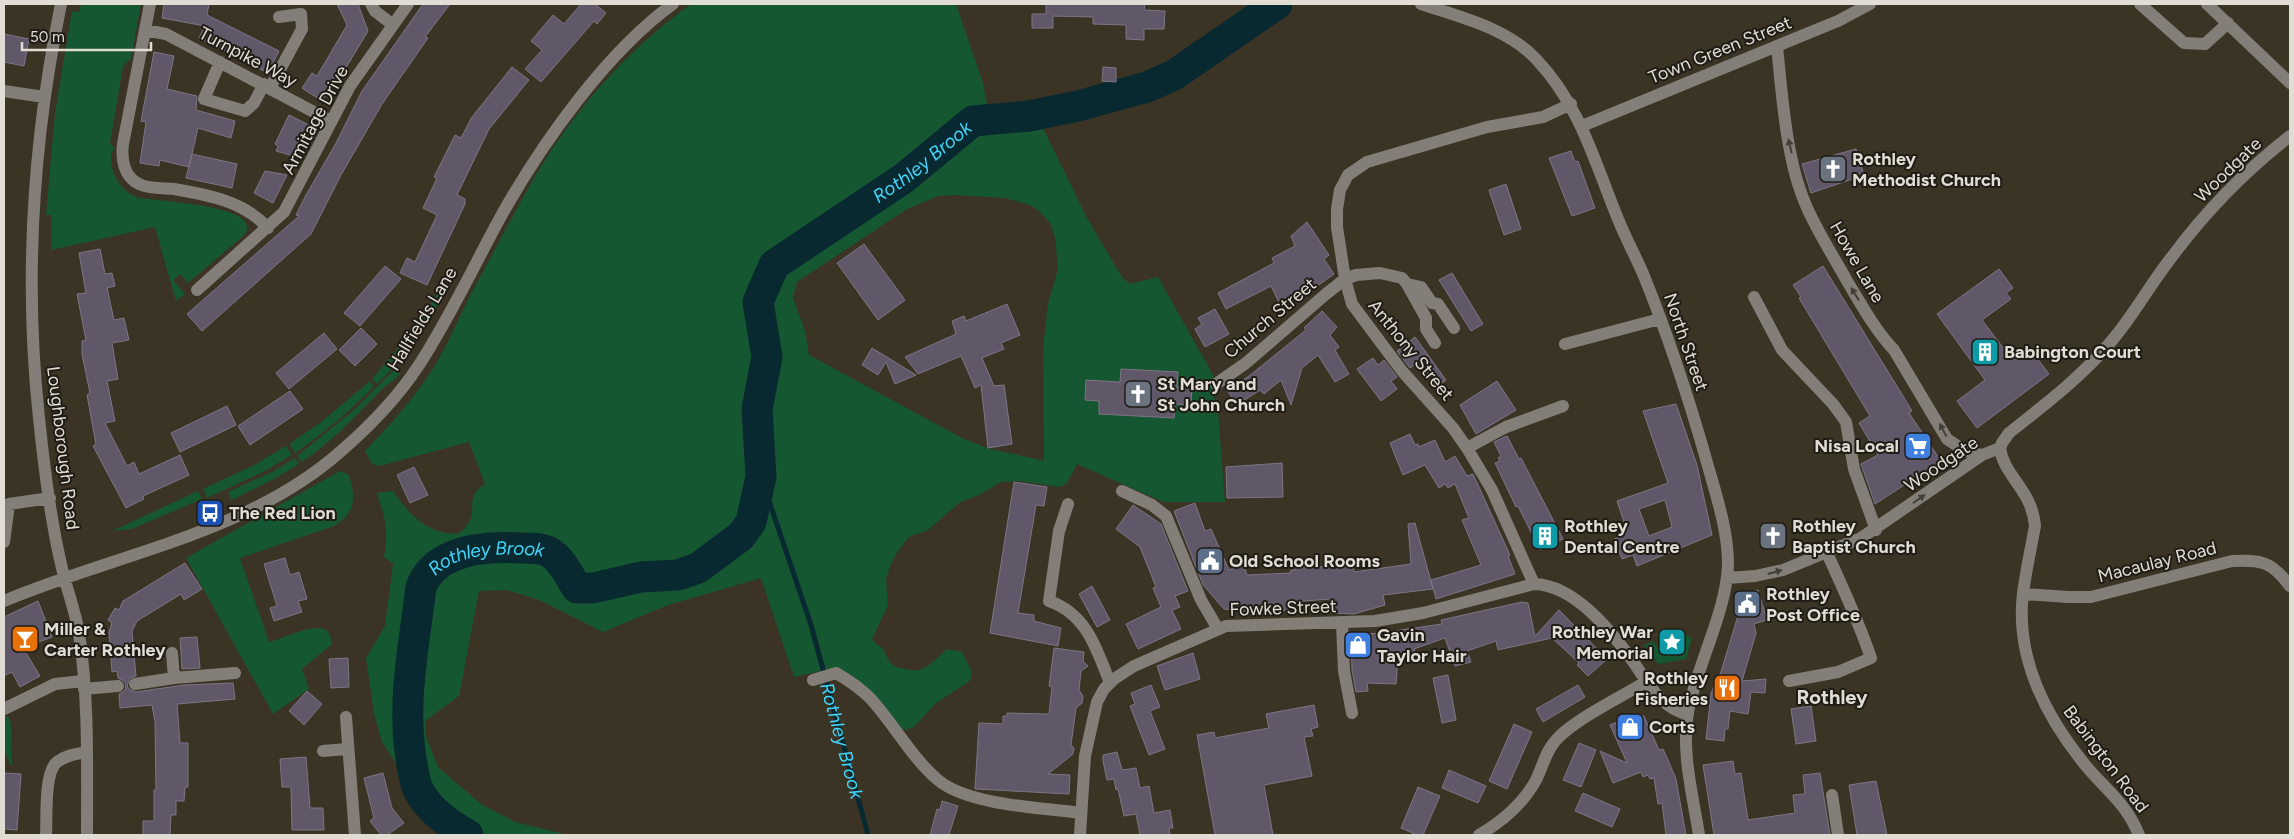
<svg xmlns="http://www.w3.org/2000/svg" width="2294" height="839" font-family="Figtree,sans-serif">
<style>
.green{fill:#155731;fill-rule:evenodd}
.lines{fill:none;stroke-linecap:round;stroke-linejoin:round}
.stream{stroke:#092931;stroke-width:5}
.river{stroke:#092931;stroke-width:31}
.building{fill:#605868;stroke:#7d7585;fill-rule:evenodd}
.minor{stroke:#847e78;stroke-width:12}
.oneway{fill:#423e38}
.labels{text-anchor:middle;stroke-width:4;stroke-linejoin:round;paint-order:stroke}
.street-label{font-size:18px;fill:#e2ddd4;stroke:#1f1c15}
.poi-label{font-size:18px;font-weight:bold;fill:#e2ddd4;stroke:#1f1c15;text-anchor:start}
.water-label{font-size:19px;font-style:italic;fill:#42d4f8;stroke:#1f1c15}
.quarter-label{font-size:20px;font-weight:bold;fill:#e2ddd4;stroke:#1f1c15}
</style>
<rect width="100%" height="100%" fill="#3b3425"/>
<path class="green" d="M81,4H141L131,59L123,66L110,143L115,149L111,153C110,172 118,188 136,197C145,201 274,204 242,237L188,283L180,274L173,280L185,294L176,301L155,227L51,250V215H46L55,113L72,11L79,12Z
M691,4H956L982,80L992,128L1040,122L1087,218L1122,277L1130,284L1158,277L1213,375L1219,389L1213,394L1218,410L1225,502H1163L1077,464L1067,483L1060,487L1019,481L1001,482L979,495L959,503L928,530L909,537L896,554L889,569L886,580L888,605L872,639C875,644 880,645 883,649C886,654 887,659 891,663C894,667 900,668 905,669C924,675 933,661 947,649L962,652L972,672L970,681L936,703L914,727L905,730L898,727L846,676L829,669L794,677L761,578L668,605L603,632L539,600L506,590L479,591L459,696L425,721L426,736L438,767L481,804L515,822L568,835H452L435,822L382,742L374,713L366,658L385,626L393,564L384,557C389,529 385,518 377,493L393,491C409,515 428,534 458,534C486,512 459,501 485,484L469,442L379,466L372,464L365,451C392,423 417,395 437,362C449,342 458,319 469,298C489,261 508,224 529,187C569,116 624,52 691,4ZM954,195L1005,198L1030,205L1040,212L1050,223L1055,237L1058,269L1048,304L1043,349L1044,461L987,448L962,438L809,355L805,331L793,298L797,282L907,209L938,196Z
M440,290L445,292C426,326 405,358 377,384L372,379L408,336Z
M395,369L400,374C394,381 386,385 380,391C355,417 332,442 302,462L297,456L355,409Z
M370,381L374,386C350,411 324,433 295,453L289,444L320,423Z
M286,446L292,455L265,471L207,498L203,489L254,465Z
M295,458L299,464L276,478L232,500L228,492L272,472Z
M340,471L349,475C356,498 356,513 334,526L240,558L269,642C282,639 315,622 326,630C330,633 331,639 332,644L302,669L309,689L273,714L186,558Z
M198,491L202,499L132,529L112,531Z
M1680,633L1692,638L1686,659L1658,664L1644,645L1653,641L1662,653L1678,650L1677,647L1682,640Z
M7,716C16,723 8,751 13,764L10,765L4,747V717Z"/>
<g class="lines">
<path class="stream" id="s1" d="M761,477L811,625L868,835"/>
<path class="river" id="s2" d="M468,835C449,824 428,810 418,789C414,781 413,769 411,759C402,699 414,647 421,587C436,549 487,546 522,548C530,548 542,548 549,552C562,559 569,576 577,588H593L641,577L678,575L698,568L741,536L751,522L761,477L757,409L767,357L758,302L774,265L904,178L973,121L1029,116L1078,106L1147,87L1174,75L1277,4"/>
</g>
<path class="building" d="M164,4H209L207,15L279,51L268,73L199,38L205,26L162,18Z
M337,4H358L368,31L335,86L332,85L322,101L302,88L312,73L317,76L347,25Z
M423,4H450L425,37L428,38L382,104L341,175L311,234L202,331L187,314L299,216L296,215L306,195L335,145L362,91Z
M581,4H595L606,13L597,24L594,21L541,82L525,69L542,50L531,41L553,15L564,24Z
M1046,4H1145L1144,10L1165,11L1164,29H1144V40L1126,39V25L1093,24V17L1053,16V28H1032V14H1046Z
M4,34L29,39L24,66L4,62Z
M154,52L174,56L167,89L197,96L196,110L235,121L231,138L198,128L189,167L160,160L159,166L140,163L146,122L141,121Z
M512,67L529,80L489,129L457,195L465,199V204L427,285L400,273L407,258L415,262L437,215L423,208L437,178L434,177L455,135L461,138L472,117Z
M1103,67L1116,68V82L1102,81Z
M289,115L311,126L293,156L276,151L278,146L275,144Z
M1856,149L1864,175L1811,193L1802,164Z
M1571,151L1575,162L1578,161L1595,208L1572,216L1549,158Z
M192,154L237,164L232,188L186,178Z
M265,171L287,175L273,203L254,193Z
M1506,184L1521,229L1504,235L1489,190Z
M1307,222L1329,255L1324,259L1334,274L1306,294L1281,306L1271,286L1226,309L1218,293L1274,263L1272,258L1295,246L1291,236Z
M864,244L905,300L878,320L837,263Z
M100,249L105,274L112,273L115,286L107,288L114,320L124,318L129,340L112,343L118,379L107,381L115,421L105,423L127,466L134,462L139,474L180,455L189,475L143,496L144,499L126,508L93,446L96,444L87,395L90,393L82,354V341L86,340L77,294L86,293L79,253Z
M385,266L401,279L360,326L344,313Z
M1823,266L1903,396L1912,411L1909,413L1941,461L1875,504L1861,464L1878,455L1859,423L1870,416L1799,298L1801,297L1793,285Z
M1999,269L2013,288L2006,293L2011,299L1982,320L2011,358L2028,346L2049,374L1977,428L1957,401L1985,380L1937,314Z
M1452,273L1483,324L1471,331L1439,280Z
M1007,304L1020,335L1001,343L1004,349L982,358L994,386L1004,385L1012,444L988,448L981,385L975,388L961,356L918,374L905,357L956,334L952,321L964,316L966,321Z
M1215,309L1229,334L1205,347L1195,329L1202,324L1198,318Z
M1322,311L1337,327L1330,335L1339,347L1335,350L1349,374L1335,382L1318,355L1302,368L1291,405L1281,380L1264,394L1260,390L1237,405L1227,390L1249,376L1306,330L1304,328Z
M361,328L377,344L355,366L339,350Z
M324,333L337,349L289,389L276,373Z
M1415,337L1446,380L1435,388L1417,363L1410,368L1397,351Z
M872,348L882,354L916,375L895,384L886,362L878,375L862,365Z
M1373,358L1378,365L1384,360L1397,377L1391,381L1397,389L1381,401L1357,369Z
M1121,369L1178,372L1177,387L1192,388L1191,405L1175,404L1174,418L1099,414V401L1085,400L1086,380L1120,382Z
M1497,381L1516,410L1476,434L1460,405Z
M290,391L303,409L250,445L238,426Z
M1676,404L1697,465L1712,535L1637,566L1633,555L1622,559L1614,539L1620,537L1618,531L1626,528L1617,501L1668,483L1643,411ZM1665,500L1672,527L1649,536L1639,509Z
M227,406L236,425L180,452L171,433Z
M1410,434L1415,445L1418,444L1419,447L1435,440L1445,462L1455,456L1467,476L1473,474L1510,555L1508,556L1515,574L1436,599L1431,580L1481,565L1462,520L1469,518L1455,484L1448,488L1445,484L1439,488L1425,465L1403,475L1390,443Z
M1507,436L1519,459L1521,458L1563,539L1540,550L1518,506L1516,507L1495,463L1500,461L1498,458L1501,456L1494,442Z
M1282,463L1283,497L1227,498L1226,467Z
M414,467L428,495L410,503L397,475Z
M1014,482L1047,487L1044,506L1036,505L1018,613L1034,615V621L1061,628L1058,646L990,633Z
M1195,503L1205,531L1211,529L1229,570L1243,564L1247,575L1291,573L1290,571L1299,568L1336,566H1353L1354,572L1411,564L1408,524L1415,523L1433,589L1383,595L1385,605L1354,614L1331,613L1330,599L1292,602V610L1276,611L1277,615L1239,614L1238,611L1224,609L1203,585L1174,511Z
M1133,505L1161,524L1188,591L1175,596L1180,607L1172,610L1181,629L1138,649L1126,624L1161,607L1153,588L1156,587L1140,547L1116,529Z
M285,558L290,575L299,572L307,599L298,601L302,612L274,621L270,608L277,606L264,564Z
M185,563L202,589L184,600L181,594L137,621L132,631L136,676L130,678L127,686L129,689L136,692L184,685L233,683L235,699L177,704L180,743H188V787H185L184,801H176V815H171L170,835H143V821H154V790H156L155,722L152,705L120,708L119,694L125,690L126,685L124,681L118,678L117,671L112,672L109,632L112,623L108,620L115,608L119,610L123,601Z
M1092,586L1110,620L1097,627L1079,594Z
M1758,590L1767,620L1754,624L1756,633L1742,681L1766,679L1765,693L1751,692L1748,714L1730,711L1728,729H1725L1724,741L1706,739L1711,694L1718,675H1720L1744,596Z
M38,601L52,637L23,648L40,676L20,687L12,672L4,676V617Z
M1522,602L1528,603L1535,636L1559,610L1607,659L1588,676L1577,665L1579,663L1552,638L1498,650L1496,641L1467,651L1471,662L1455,666L1445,638L1414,649L1415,653L1398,656L1396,684L1367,683L1368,691L1356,692L1352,670L1351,634L1394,633V631L1442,624L1441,620Z
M197,637L200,668L182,669L180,638Z
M1054,648L1084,652L1083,661L1088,666L1081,671L1079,690L1083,696L1082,703L1076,708L1071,745L1074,748L1073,754L1048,774L1070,775L1069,794L975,789L979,723L1003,724V716H1007V713L1049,714L1052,687L1049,686Z
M1193,653L1200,679L1165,690L1157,666Z
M348,658L349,687L331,688L329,659Z
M1448,675L1456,720L1442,723L1433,678Z
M1151,685L1160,707L1150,711L1165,749L1149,755L1130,706L1135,704L1131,693Z
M1578,685L1585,697L1543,722L1536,709Z
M307,691L322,704L304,725L289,711Z
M1314,705L1318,727L1311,729L1313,736L1304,737L1312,776L1264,785L1273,835H1215L1197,735L1214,732L1215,738L1269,728L1266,714Z
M1811,706L1816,741L1796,744L1791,709Z
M1636,714L1644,716L1659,750L1663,749L1668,760L1676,779L1686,835H1666L1662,803L1658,804L1654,778L1650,779L1648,775L1643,777L1641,772L1613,783L1600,751L1627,763L1610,725Z
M1514,724L1532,732L1507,789L1489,781Z
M1579,743L1596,750L1581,787L1563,780Z
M1117,752L1122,770L1136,768L1140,788L1149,786L1154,813L1170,810L1173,828H1169L1170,835H1140L1136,814L1124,816L1118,789L1116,790L1114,779L1107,780L1103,761V755Z
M306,757L310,808H323L324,830H292L291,787H282L280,759Z
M1733,761L1735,774L1741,773L1748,820L1795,813L1793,795L1805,794L1803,775L1820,773L1830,835H1714L1703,765Z
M1449,770L1486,786L1478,803L1442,788Z
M4,773L21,774L17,830L4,829Z
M383,773L392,808L404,823L387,835H381L370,821L374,818L364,778Z
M1876,781L1887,835H1857L1849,785Z
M1418,787L1440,796L1423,835H1417L1401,828Z
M1583,793L1620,809L1612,827L1575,811Z
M942,801L958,806L949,835H930L937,809L940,810Z"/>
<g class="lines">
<path class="minor" d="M61,4C33,140 24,280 39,418C44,467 50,517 61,564C66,587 75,610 79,633C89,700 87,768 87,835
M150,4L123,144C121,159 124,177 139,184C149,189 163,188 174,189C208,195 244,201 268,228
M371,4L375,11L393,25
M1421,4C1460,17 1507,28 1536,59C1580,105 1595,163 1618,219C1626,239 1636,257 1644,276C1669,338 1690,402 1708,466C1717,498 1728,531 1728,564C1727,610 1697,665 1688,712C1681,752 1693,796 1699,835
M2140,4L2184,43L2205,44L2228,23
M2207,4L2290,83
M145,30L166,34L331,121
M1777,46C1782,95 1786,158 1805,203C1816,230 1833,255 1847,281C1861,304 1875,330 1894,350L1947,439L1965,451L1982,455
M220,62L204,99L245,111L254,103L264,84
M270,88L302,29L301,14L279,17
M4,91L44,97
M1582,126L1838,21L1870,4
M1407,284L1421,287L1432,303L1438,304L1454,328
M197,290L284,212L350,86L408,4
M1754,297L1782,350L1833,404L1846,422L1854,469L1876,530
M1565,344L1660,319
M1216,384L1246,363L1326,294L1345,279L1356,275L1380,273L1402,278L1407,284L1426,318V329L1435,343
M1467,448L1506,427L1563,406
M2000,448C2004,477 2032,489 2035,526C2031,548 2026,571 2023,593C2015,659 2046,717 2086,766C2107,791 2126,803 2139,835
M1122,491L1152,505L1166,516L1201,600L1218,629
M1068,504L1059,531L1049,601C1087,614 1097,650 1110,683
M4,542L9,504L50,498
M1727,578L1755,576L1783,570L1861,538L1982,455L2000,448L2002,443L2009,433C2043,406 2080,378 2109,344C2132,318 2149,286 2171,258C2205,212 2245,171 2290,136
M1534,584L1492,490L1467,448L1453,428L1402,371L1352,304L1345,279L1337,227V209L1340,190L1348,175L1367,162L1487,127L1543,117L1571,104
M2023,594L2068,597H2091L2232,561C2262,560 2271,561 2290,586
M4,601C115,554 247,534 340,452C369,427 398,397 419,365C451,316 476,261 505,209C545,139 608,51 673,4
M1342,624L1344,671L1352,713
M172,653L174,678
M813,680L836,673C848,680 860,688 870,698C894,724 911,757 938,780C967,805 1043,808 1081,813
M1789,681L1838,672L1871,658C1859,622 1843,588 1827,553
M135,684L174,678L235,673
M84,689L118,686
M4,709L55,684L83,681
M346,717L355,835
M323,751L347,749
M1832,795L1838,835
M46,835C47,818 44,772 57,762C66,755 77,754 87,752
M1080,835L1085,756L1097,702L1104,689L1114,679L1134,666L1226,626L1375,621L1423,613L1534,584C1575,585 1612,632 1634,663C1648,683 1662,710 1688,714
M1479,835C1503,821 1523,804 1536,780C1543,766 1546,750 1557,739C1575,719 1623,696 1647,681"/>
</g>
<defs><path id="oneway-solid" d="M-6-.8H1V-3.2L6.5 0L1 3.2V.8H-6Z" transform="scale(1.25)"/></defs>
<g class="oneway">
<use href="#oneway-solid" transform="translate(1790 146) rotate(-103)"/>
<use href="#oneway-solid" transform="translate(1855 294) rotate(-122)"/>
<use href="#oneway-solid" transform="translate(1943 430) rotate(-118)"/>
<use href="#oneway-solid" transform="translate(1919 499) rotate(-35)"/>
<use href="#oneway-solid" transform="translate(1775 572) rotate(-15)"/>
</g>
<defs>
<symbol id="church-square" viewBox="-11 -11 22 22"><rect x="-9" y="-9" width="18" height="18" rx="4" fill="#6b7280" stroke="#1f1c15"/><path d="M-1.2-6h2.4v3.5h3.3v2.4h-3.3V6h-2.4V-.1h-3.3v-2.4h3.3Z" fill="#fff"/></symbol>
<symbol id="building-square" viewBox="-11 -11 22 22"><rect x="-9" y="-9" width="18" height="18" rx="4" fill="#0f9aa8" stroke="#1f1c15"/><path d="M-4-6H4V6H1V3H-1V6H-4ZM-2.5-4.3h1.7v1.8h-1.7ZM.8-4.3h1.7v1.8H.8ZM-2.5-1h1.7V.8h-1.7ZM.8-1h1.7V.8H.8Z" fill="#fff"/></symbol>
<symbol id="supermarket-square" viewBox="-11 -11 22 22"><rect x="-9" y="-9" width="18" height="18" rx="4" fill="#3f7fe0" stroke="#1f1c15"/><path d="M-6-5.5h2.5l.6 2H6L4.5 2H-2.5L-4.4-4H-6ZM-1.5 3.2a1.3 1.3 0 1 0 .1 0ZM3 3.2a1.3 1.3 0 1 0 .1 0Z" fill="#fff"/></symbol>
<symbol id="bus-square" viewBox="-11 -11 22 22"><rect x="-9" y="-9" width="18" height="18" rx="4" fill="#1a4fb4" stroke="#1f1c15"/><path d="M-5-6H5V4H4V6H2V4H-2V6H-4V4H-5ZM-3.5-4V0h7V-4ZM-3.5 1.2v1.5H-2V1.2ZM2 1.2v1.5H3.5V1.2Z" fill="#fff"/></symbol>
<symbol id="civic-square" viewBox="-11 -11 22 22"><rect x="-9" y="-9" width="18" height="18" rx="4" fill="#5c6f8a" stroke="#1f1c15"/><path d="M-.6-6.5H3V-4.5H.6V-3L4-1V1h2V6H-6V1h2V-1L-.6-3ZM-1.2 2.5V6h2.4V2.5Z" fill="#fff"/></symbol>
<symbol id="bar-square" viewBox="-11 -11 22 22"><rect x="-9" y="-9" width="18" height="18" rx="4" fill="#e8710a" stroke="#1f1c15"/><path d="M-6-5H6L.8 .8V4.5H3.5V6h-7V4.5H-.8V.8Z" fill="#fff"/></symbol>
<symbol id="sight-square" viewBox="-11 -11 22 22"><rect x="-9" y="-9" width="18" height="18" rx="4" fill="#0f9aa8" stroke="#1f1c15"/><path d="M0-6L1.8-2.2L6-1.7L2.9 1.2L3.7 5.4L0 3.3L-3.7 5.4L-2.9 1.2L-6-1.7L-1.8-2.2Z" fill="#fff"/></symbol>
<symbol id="shop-square" viewBox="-11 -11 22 22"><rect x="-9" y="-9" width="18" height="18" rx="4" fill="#3f7fe0" stroke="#1f1c15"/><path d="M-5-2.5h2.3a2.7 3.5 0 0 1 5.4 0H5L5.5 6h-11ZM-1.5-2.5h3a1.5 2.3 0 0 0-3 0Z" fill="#fff"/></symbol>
<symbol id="restaurant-square" viewBox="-11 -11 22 22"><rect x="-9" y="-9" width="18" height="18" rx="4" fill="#e8710a" stroke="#1f1c15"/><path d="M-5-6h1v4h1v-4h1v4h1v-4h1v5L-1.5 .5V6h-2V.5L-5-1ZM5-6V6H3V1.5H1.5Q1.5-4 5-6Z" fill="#fff"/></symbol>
</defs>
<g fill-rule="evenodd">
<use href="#church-square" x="1817" y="153" width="32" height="32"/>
<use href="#building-square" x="1969" y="336" width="32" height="32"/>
<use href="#church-square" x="1122" y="378" width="32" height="32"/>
<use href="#supermarket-square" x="1902" y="430" width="32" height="32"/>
<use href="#bus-square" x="194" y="497" width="32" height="32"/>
<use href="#building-square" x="1529" y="520" width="32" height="32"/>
<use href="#church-square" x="1757" y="520" width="32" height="32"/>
<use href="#civic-square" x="1194" y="545" width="32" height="32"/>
<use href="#civic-square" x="1731" y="588" width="32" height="32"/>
<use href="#bar-square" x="9" y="623" width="32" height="32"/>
<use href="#sight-square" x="1656" y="626" width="32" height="32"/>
<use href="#shop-square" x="1342" y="629" width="32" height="32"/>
<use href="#restaurant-square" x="1711" y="672" width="32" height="32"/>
<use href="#shop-square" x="1614" y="711" width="32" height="32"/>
</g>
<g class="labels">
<g class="street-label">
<text transform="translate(1720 50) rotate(-22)" y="6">Town Green Street</text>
<text transform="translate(248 57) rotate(28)" y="6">Turnpike Way</text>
<text transform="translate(315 120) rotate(-62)" y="6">Armitage Drive</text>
<text transform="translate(2228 170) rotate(-44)" y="6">Woodgate</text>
<text transform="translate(1857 262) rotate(60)" y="6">Howe Lane</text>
<text transform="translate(1270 318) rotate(-40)" y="6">Church Street</text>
<text transform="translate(422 319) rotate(-59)" y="6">Hallfields Lane</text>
<text transform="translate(1686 342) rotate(71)" y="6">North Street</text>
<text transform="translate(1411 350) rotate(51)" y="6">Anthony Street</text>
<text transform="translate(63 448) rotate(83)" y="6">Loughborough Road</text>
<text transform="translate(1941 464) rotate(-34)" y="6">Woodgate</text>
<text transform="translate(2157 562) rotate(-14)" y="6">Macaulay Road</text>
<text transform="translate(1283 608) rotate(-2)" y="6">Fowke Street</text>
<text transform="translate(2106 759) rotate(53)" y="6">Babington Road</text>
</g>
<g class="poi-label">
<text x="1852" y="165">Rothley<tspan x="1852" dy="21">Methodist Church</tspan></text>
<text x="2004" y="358">Babington Court</text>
<text x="1157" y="390">St Mary and<tspan x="1157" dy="21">St John Church</tspan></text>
<text x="1899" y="452" text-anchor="end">Nisa Local</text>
<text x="229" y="519">The Red Lion</text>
<text x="1564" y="532">Rothley<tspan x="1564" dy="21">Dental Centre</tspan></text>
<text x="1792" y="532">Rothley<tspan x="1792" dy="21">Baptist Church</tspan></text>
<text x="1229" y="567">Old School Rooms</text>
<text x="1766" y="600">Rothley<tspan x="1766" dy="21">Post Office</tspan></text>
<text x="44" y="635">Miller &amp;<tspan x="44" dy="21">Carter Rothley</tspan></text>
<text x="1653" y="638" text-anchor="end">Rothley War<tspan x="1653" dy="21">Memorial</tspan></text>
<text x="1377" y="641">Gavin<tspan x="1377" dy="21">Taylor Hair</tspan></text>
<text x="1708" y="684" text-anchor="end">Rothley<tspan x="1708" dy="21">Fisheries</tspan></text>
<text x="1649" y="733">Corts</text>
</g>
<g class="water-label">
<text dy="7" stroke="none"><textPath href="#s2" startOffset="1100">Rothley Brook</textPath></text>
<text dy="7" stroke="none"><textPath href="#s2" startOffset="351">Rothley Brook</textPath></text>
<text dy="7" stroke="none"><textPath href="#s1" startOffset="276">Rothley Brook</textPath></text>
</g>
<g class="quarter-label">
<text x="1832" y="704">Rothley</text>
</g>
</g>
<rect width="2294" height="839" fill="none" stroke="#e2ddd4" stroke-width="10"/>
<path d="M22 42v8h129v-8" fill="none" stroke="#e2ddd4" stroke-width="2.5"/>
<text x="30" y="42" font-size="15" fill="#e2ddd4" stroke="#1f1c15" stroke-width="4" paint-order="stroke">50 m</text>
</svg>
